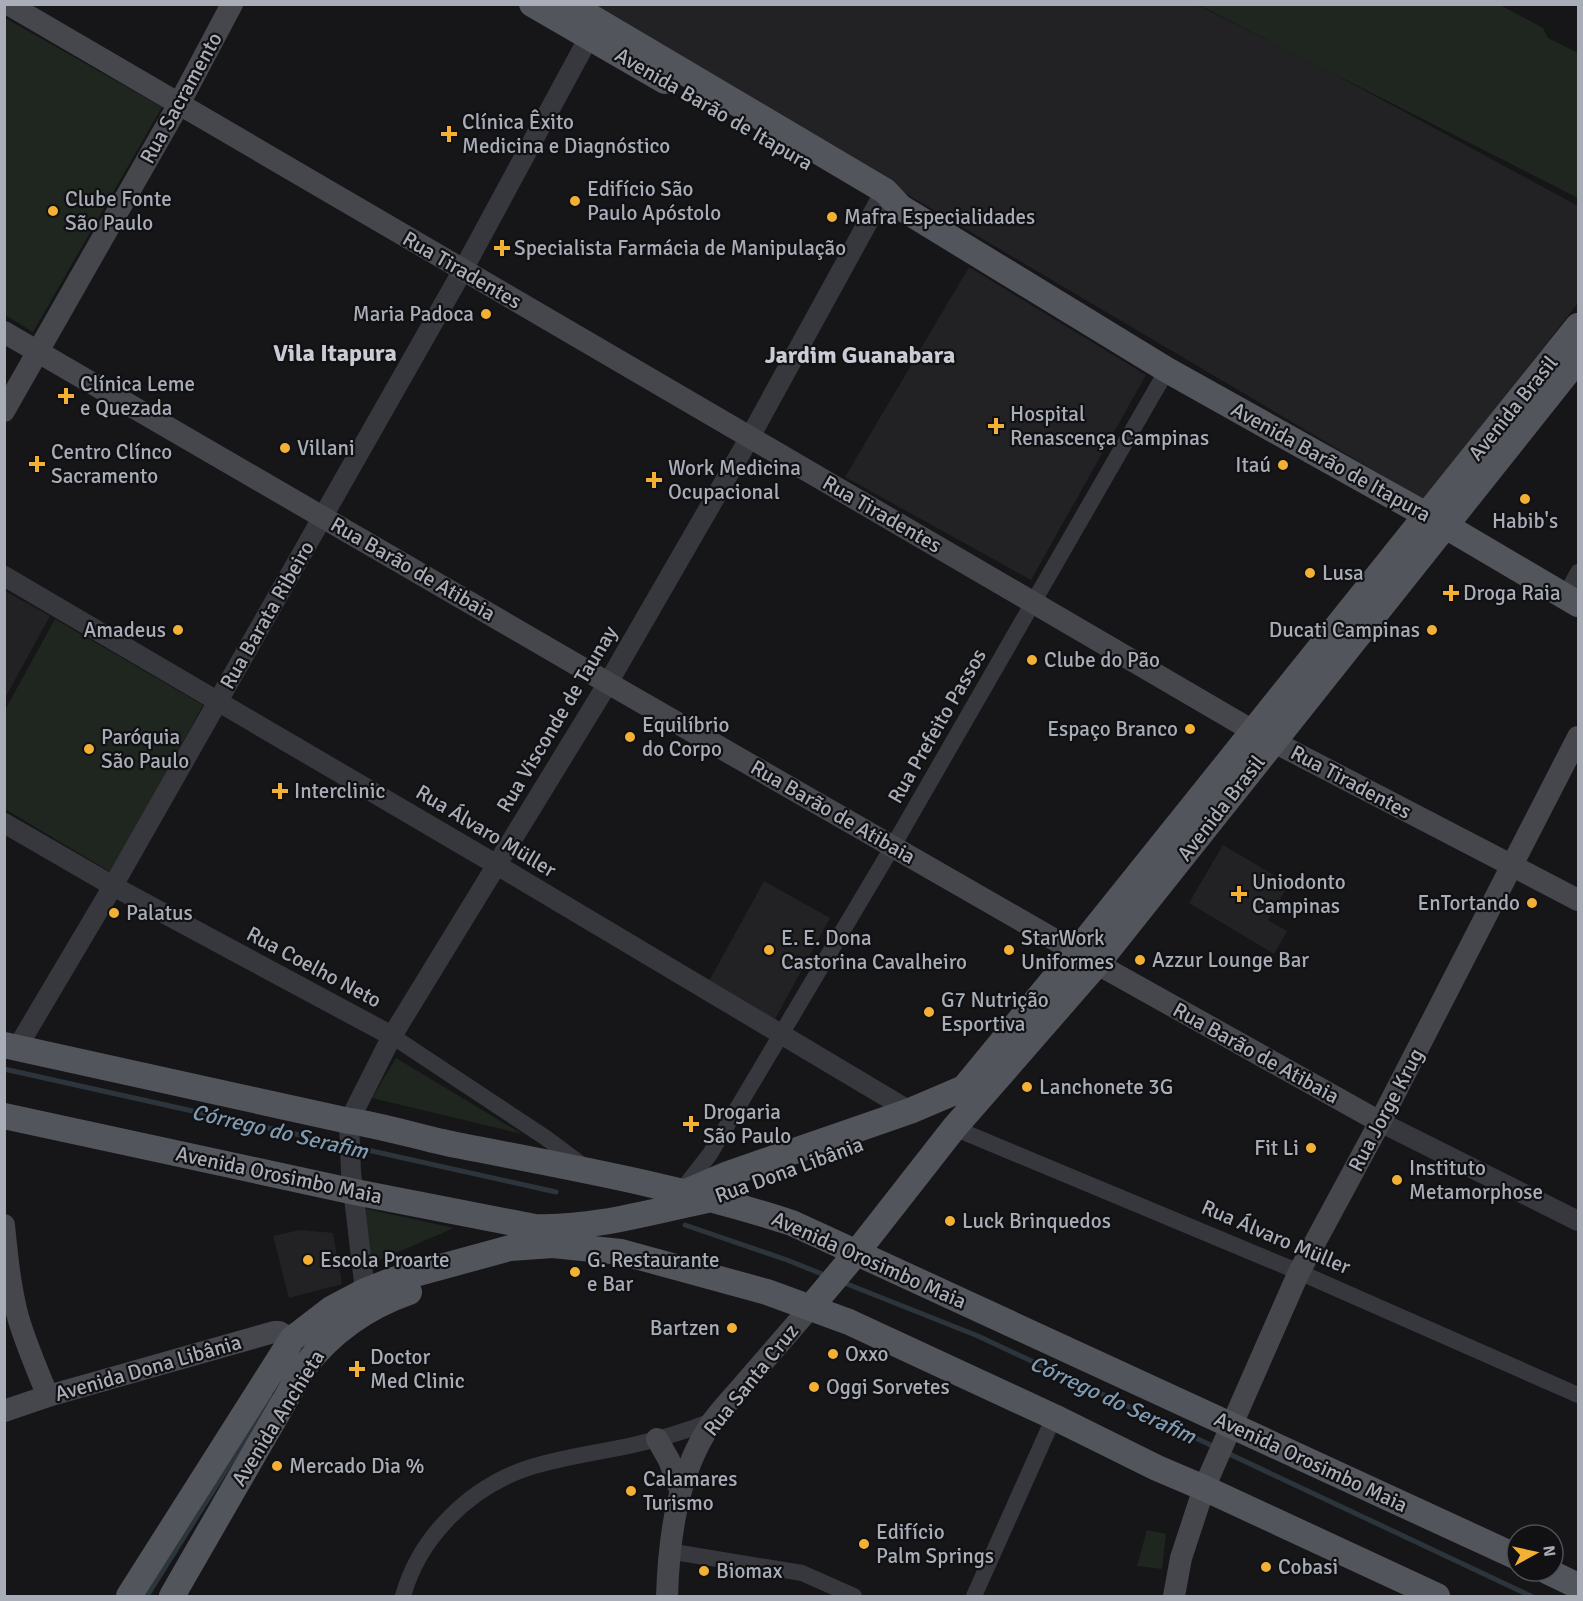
<svg xmlns="http://www.w3.org/2000/svg" width="1583" height="1601" font-family="Signika,sans-serif">
<style>
.built{fill:#222225}
.green{fill:#1e261f}
.lines{fill:none;stroke-linecap:round;stroke-linejoin:round}
.stream{stroke:#2c353c;stroke-width:5}
.minor{stroke:#37383d;stroke-width:16}
.tertiary{stroke:#37383d;stroke-width:20}
.secondary{stroke:#45474d;stroke-width:22}
.primary{stroke:#53555c;stroke-width:26}
.poi-dot{fill:#f2b134;stroke:#111113;stroke-width:2}
.labels{text-anchor:middle;stroke-width:4.5;stroke-linejoin:round;paint-order:stroke}
.street-label{font-size:21px;fill:#a8adb8;stroke:#111113}
.poi-label{font-size:21px;fill:#a8adb8;stroke:#111113;text-anchor:start}
.water-label{font-size:22px;font-style:italic;fill:#7f9bb3;stroke:#111113}
.quarter-label{font-size:24px;font-weight:bold;fill:#c9ccd4;stroke:#111113}
</style>
<rect width="100%" height="100%" fill="#161618"/>
<path class="built" d="M587,5H1197L1314,63L1578,206V303L1424,500Z
M969,267L1146,375L1031,580L845,477Z
M5,591L50,616L5,698Z
M1223,845L1289,884L1268,920L1287,931L1274,954L1189,903Z
M764,881L830,918L774,1021L709,981Z
M300,1230L333,1233L342,1284L289,1298L273,1236Z"/>
<path class="green" d="M1199,5H1500L1543,28L1548,38L1578,53V198Z
M5,18L162,107L33,332L5,315Z
M55,619L203,705L112,873L5,809V710Z
M396,1058L522,1134L372,1098Z
M362,1208L454,1228L370,1264Z
M1147,1530L1166,1534L1162,1569L1137,1566Z"/>
<g class="lines">
<path class="stream" d="M4,1069L345,1145
M354,1147L556,1192
M685,1225L787,1260L827,1276
M842,1282L978,1336L1217,1448
M1225,1452L1531,1596
M147,1596L272,1397"/>
<path class="minor" d="M1565,596L1578,572
M392,1036L546,1138L586,1168
M954,1128L1299,1272L1578,1395
M682,1190L710,1154L893,846L1167,370
M668,1551L802,1573L854,1596
M403,1596C419,1538 468,1489 525,1469C560,1457 597,1453 633,1445C660,1439 686,1431 712,1421
M974,1596L1054,1417"/>
<path class="tertiary" d="M4,576L497,865L910,1111
M4,823L113,886L392,1036
M17,1048L113,886L463,270L595,26
M1380,1122L1578,1221
M365,1291L351,1172L349,1121L392,1036L608,683L750,437L885,191"/>
<path class="secondary" d="M8,4L1253,731L1578,900
M4,332L608,683L1076,952L1380,1122
M4,411L179,104L232,4
M4,1225C7,1255 10,1287 18,1317C26,1344 37,1370 48,1396
M4,1411L48,1396L274,1332H279L292,1339
M657,1439L669,1460L680,1490
M667,1596C669,1536 677,1474 712,1422C721,1409 734,1396 744,1384C766,1359 788,1333 810,1308
M1174,1596L1181,1558L1204,1488L1299,1272L1380,1122L1578,737"/>
<path class="primary" d="M532,4L665,81
M569,4L885,191L900,207L1167,370L1444,525L1578,604
M4,1045L349,1121C385,1126 420,1138 456,1145C569,1167 682,1187 792,1223L1517,1557
M4,1116L355,1192L535,1227C593,1229 650,1212 707,1200
M686,1192L728,1174L910,1111L964,1088L1076,952L1578,326
M810,1308L857,1252L954,1128L1097,964L1578,359
M1547,1571L1578,1586
M129,1596L292,1339L331,1309L365,1291L393,1280L510,1248L553,1245L621,1252L767,1292L849,1322L1054,1417L1157,1468L1204,1488L1437,1596
M172,1596L304,1367C332,1331 366,1307 409,1292"/>
</g>
<g class="poi-dot">
<path d="M446 125h6v6h6v6h-6v6h-6v-6h-6v-6h6z"/>
<circle cx="575" cy="201" r="6"/>
<circle cx="53" cy="211" r="6"/>
<circle cx="832" cy="217" r="6"/>
<path d="M499 239h6v6h6v6h-6v6h-6v-6h-6v-6h6z"/>
<circle cx="486" cy="314" r="6"/>
<path d="M63 387h6v6h6v6h-6v6h-6v-6h-6v-6h6z"/>
<path d="M993 417h6v6h6v6h-6v6h-6v-6h-6v-6h6z"/>
<circle cx="285" cy="448" r="6"/>
<path d="M34 455h6v6h6v6h-6v6h-6v-6h-6v-6h6z"/>
<circle cx="1283" cy="465" r="6"/>
<path d="M651 471h6v6h6v6h-6v6h-6v-6h-6v-6h6z"/>
<circle cx="1525" cy="499" r="6"/>
<circle cx="1310" cy="573" r="6"/>
<path d="M1448 584h6v6h6v6h-6v6h-6v-6h-6v-6h6z"/>
<circle cx="178" cy="630" r="6"/>
<circle cx="1432" cy="630" r="6"/>
<circle cx="1032" cy="660" r="6"/>
<circle cx="1190" cy="729" r="6"/>
<circle cx="630" cy="737" r="6"/>
<circle cx="89" cy="749" r="6"/>
<path d="M277 782h6v6h6v6h-6v6h-6v-6h-6v-6h6z"/>
<path d="M1236 885h6v6h6v6h-6v6h-6v-6h-6v-6h6z"/>
<circle cx="1532" cy="903" r="6"/>
<circle cx="114" cy="913" r="6"/>
<circle cx="769" cy="950" r="6"/>
<circle cx="1009" cy="950" r="6"/>
<circle cx="1140" cy="960" r="6"/>
<circle cx="929" cy="1012" r="6"/>
<circle cx="1027" cy="1087" r="6"/>
<path d="M688 1115h6v6h6v6h-6v6h-6v-6h-6v-6h6z"/>
<circle cx="1311" cy="1148" r="6"/>
<circle cx="1397" cy="1180" r="6"/>
<circle cx="950" cy="1221" r="6"/>
<circle cx="308" cy="1260" r="6"/>
<circle cx="575" cy="1272" r="6"/>
<circle cx="732" cy="1328" r="6"/>
<circle cx="833" cy="1354" r="6"/>
<path d="M354 1360h6v6h6v6h-6v6h-6v-6h-6v-6h6z"/>
<circle cx="814" cy="1387" r="6"/>
<circle cx="277" cy="1466" r="6"/>
<circle cx="631" cy="1491" r="6"/>
<circle cx="864" cy="1544" r="6"/>
<circle cx="1266" cy="1567" r="6"/>
<circle cx="704" cy="1571" r="6"/>
</g>
<g class="labels">
<g class="street-label">
<text transform="translate(181 98) rotate(-61)" y="7">Rua Sacramento</text>
<text transform="translate(714 109) rotate(30)" y="7">Avenida Barão de Itapura</text>
<text transform="translate(462 270) rotate(30)" y="7">Rua Tiradentes</text>
<text transform="translate(1513 408) rotate(-51)" y="7">Avenida Brasil</text>
<text transform="translate(1331 462) rotate(29)" y="7">Avenida Barão de Itapura</text>
<text transform="translate(882 514) rotate(30)" y="7">Rua Tiradentes</text>
<text transform="translate(413 569) rotate(30)" y="7">Rua Barão de Atibaia</text>
<text transform="translate(267 615) rotate(-60)" y="7">Rua Barata Ribeiro</text>
<text transform="translate(557 719) rotate(-59)" y="7">Rua Visconde de Taunay</text>
<text transform="translate(937 726) rotate(-60)" y="7">Rua Prefeito Passos</text>
<text transform="translate(1351 782) rotate(28)" y="7">Rua Tiradentes</text>
<text transform="translate(1221 808) rotate(-52)" y="7">Avenida Brasil</text>
<text transform="translate(833 812) rotate(30)" y="7">Rua Barão de Atibaia</text>
<text transform="translate(486 831) rotate(31)" y="7">Rua Álvaro Müller</text>
<text transform="translate(314 967) rotate(28)" y="7">Rua Coelho Neto</text>
<text transform="translate(1256 1053) rotate(29)" y="7">Rua Barão de Atibaia</text>
<text transform="translate(1386 1110) rotate(-62)" y="7">Rua Jorge Krug</text>
<text transform="translate(789 1170) rotate(-20)" y="7">Rua Dona Libânia</text>
<text transform="translate(279 1175) rotate(12)" y="7">Avenida Orosimbo Maia</text>
<text transform="translate(1276 1237) rotate(23)" y="7">Rua Álvaro Müller</text>
<text transform="translate(869 1260) rotate(24)" y="7">Avenida Orosimbo Maia</text>
<text transform="translate(148 1368) rotate(-16)" y="7">Avenida Dona Libânia</text>
<text transform="translate(751 1380) rotate(-51)" y="7">Rua Santa Cruz</text>
<text transform="translate(278 1418) rotate(-58)" y="7">Avenida Anchieta</text>
<text transform="translate(1311 1462) rotate(25)" y="7">Avenida Orosimbo Maia</text>
</g>
<g class="poi-label">
<text x="462" y="129">Clínica Êxito<tspan x="462" dy="24">Medicina e Diagnóstico</tspan></text>
<text x="587" y="196">Edifício São<tspan x="587" dy="24">Paulo Apóstolo</tspan></text>
<text x="65" y="206">Clube Fonte<tspan x="65" dy="24">São Paulo</tspan></text>
<text x="844" y="224">Mafra Especialidades</text>
<text x="514" y="255">Specialista Farmácia de Manipulação</text>
<text x="474" y="321" text-anchor="end">Maria Padoca</text>
<text x="80" y="391">Clínica Leme<tspan x="80" dy="24">e Quezada</tspan></text>
<text x="1010" y="421">Hospital<tspan x="1010" dy="24">Renascença Campinas</tspan></text>
<text x="297" y="455">Villani</text>
<text x="51" y="459">Centro Clínco<tspan x="51" dy="24">Sacramento</tspan></text>
<text x="1271" y="472" text-anchor="end">Itaú</text>
<text x="668" y="475">Work Medicina<tspan x="668" dy="24">Ocupacional</tspan></text>
<text x="1525" y="528" text-anchor="middle">Habib's</text>
<text x="1322" y="580">Lusa</text>
<text x="1463" y="600">Droga Raia</text>
<text x="166" y="637" text-anchor="end">Amadeus</text>
<text x="1420" y="637" text-anchor="end">Ducati Campinas</text>
<text x="1044" y="667">Clube do Pão</text>
<text x="642" y="732">Equilíbrio<tspan x="642" dy="24">do Corpo</tspan></text>
<text x="1178" y="736" text-anchor="end">Espaço Branco</text>
<text x="101" y="744">Paróquia<tspan x="101" dy="24">São Paulo</tspan></text>
<text x="294" y="798">Interclinic</text>
<text x="1252" y="889">Uniodonto<tspan x="1252" dy="24">Campinas</tspan></text>
<text x="1520" y="910" text-anchor="end">EnTortando</text>
<text x="126" y="920">Palatus</text>
<text x="781" y="945">E. E. Dona<tspan x="781" dy="24">Castorina Cavalheiro</tspan></text>
<text x="1021" y="945">StarWork<tspan x="1021" dy="24">Uniformes</tspan></text>
<text x="1152" y="967">Azzur Lounge Bar</text>
<text x="941" y="1007">G7 Nutrição<tspan x="941" dy="24">Esportiva</tspan></text>
<text x="1039" y="1094">Lanchonete 3G</text>
<text x="703" y="1119">Drogaria<tspan x="703" dy="24">São Paulo</tspan></text>
<text x="1299" y="1155" text-anchor="end">Fit Li</text>
<text x="1409" y="1175">Instituto<tspan x="1409" dy="24">Metamorphose</tspan></text>
<text x="962" y="1228">Luck Brinquedos</text>
<text x="320" y="1267">Escola Proarte</text>
<text x="587" y="1267">G. Restaurante<tspan x="587" dy="24">e Bar</tspan></text>
<text x="720" y="1335" text-anchor="end">Bartzen</text>
<text x="845" y="1361">Oxxo</text>
<text x="370" y="1364">Doctor<tspan x="370" dy="24">Med Clinic</tspan></text>
<text x="826" y="1394">Oggi Sorvetes</text>
<text x="289" y="1473">Mercado Dia %</text>
<text x="643" y="1486">Calamares<tspan x="643" dy="24">Turismo</tspan></text>
<text x="876" y="1539">Edifício<tspan x="876" dy="24">Palm Springs</tspan></text>
<text x="1278" y="1574">Cobasi</text>
<text x="716" y="1578">Biomax</text>
</g>
<g class="water-label">
<text transform="translate(280 1131) rotate(13)" y="8">Córrego do Serafim</text>
<text transform="translate(1113 1399) rotate(25)" y="8">Córrego do Serafim</text>
</g>
<g class="quarter-label">
<text x="335" y="361">Vila Itapura</text>
<text x="860" y="363">Jardim Guanabara</text>
</g>
</g>
<rect width="1583" height="1601" fill="none" stroke="#a8adb8" stroke-width="12"/>
<g transform="translate(1535 1553) rotate(82)"><circle r="28" fill="#111113" stroke="#4d4f55" stroke-width="1.5"/>
<path d="M0-4.5L10 22L0 15L-10 22Z" fill="#f2b134"/>
<text y="-9" font-size="16" font-weight="bold" text-anchor="middle" fill="#a8adb8">N</text>
</g>
</svg>
